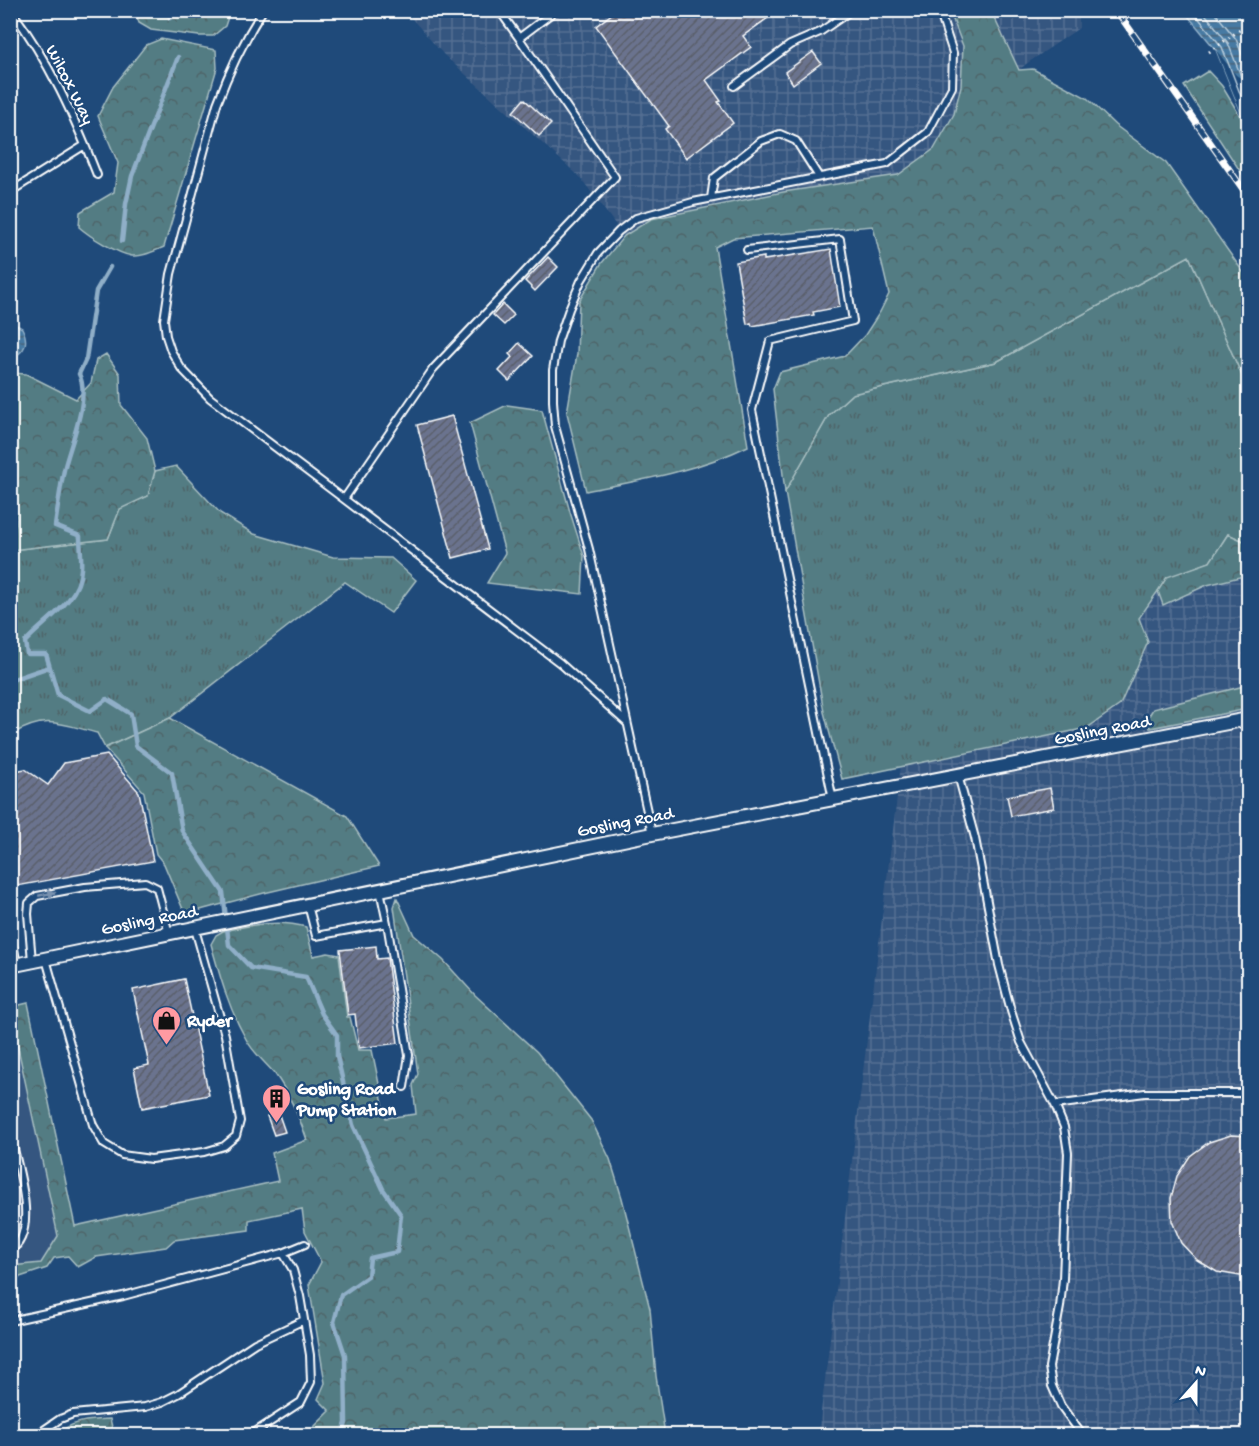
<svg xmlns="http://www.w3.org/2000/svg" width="1259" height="1446" font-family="'Gochi Hand',sans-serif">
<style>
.built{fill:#365680}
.industrial{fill:url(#industrial-grid)}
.grass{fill:url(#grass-tufts);stroke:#a8bec1;stroke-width:1.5}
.forest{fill:url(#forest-crowns);stroke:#a8bec1;stroke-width:1.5}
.water{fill:url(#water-rules);stroke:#90afc8;stroke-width:1.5}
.pier{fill:#1f4a7a}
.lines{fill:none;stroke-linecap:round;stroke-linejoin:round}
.shore{stroke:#b5cada;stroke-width:1.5}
.stream{stroke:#90afc8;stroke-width:4.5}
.building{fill:url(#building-hatch);stroke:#fff;stroke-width:1.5}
.service-casing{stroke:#fff;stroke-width:10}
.minor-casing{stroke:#fff;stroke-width:16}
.path{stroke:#fff;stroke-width:3;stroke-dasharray:1.5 4.5;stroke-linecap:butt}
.service{stroke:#1f4a7a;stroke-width:6}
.minor{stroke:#1f4a7a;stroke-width:12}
.rail-casing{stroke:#fff;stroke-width:7}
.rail{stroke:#1f4a7a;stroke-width:4.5;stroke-dasharray:14;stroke-linecap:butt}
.oneway{fill:#7992af}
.labels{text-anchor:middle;stroke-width:5;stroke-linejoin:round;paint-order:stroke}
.street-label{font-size:18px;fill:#fff;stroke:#1f4a7a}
.poi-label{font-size:18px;font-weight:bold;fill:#fff;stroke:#1f4a7a;text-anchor:start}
</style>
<defs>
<pattern id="industrial-grid" width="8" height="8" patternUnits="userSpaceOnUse" patternTransform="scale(1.5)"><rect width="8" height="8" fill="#365680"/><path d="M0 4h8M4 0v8" fill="none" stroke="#546f93"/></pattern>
<pattern id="grass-tufts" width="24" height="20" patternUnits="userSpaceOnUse" patternTransform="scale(1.5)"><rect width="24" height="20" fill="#527c83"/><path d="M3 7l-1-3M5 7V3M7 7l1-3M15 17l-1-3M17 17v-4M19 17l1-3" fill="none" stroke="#4f6468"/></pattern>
<pattern id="forest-crowns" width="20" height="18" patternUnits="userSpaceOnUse" patternTransform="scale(1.5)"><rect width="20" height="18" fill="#527c83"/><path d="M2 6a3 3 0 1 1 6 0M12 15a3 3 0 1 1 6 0" fill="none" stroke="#4f6468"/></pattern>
<pattern id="water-rules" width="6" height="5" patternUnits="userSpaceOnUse" patternTransform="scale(1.5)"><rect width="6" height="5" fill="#467aa3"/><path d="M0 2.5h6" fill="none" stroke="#496378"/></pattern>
<pattern id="building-hatch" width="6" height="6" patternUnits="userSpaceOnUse" patternTransform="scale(1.5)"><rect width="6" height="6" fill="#6b738e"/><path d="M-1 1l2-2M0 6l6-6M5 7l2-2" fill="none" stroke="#5a5e6a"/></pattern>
</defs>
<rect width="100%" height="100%" fill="#1f4a7a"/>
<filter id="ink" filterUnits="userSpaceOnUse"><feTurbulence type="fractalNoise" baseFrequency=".0167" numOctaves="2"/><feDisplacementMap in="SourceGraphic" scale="12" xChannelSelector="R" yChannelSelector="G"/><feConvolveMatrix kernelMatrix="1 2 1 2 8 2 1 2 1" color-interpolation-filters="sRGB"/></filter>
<g filter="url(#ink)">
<path class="built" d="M10,1015L58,1236L41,1263L11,1266Z"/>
<path class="industrial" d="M405,11H1079V28L1026,64L934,149L898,175L783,192L651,218L624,236L580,177L444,55Z
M1248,572V1435L818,1436L901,765L1087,728L1114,599Z"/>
<path class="grass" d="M1189,256L1248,389V543L1228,534L1210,562L1167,578L1139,618L1148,642L1120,705L1087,728L842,779L824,712L785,492L829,415L852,394L996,362Z
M176,466L220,513L254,534L333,557L391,558L416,580L391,613L345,582L170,718L105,748L97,733C62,724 45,714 11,735V550L108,539L120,508L148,496L155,471Z"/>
<path class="forest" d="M135,11H230L225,26L213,36H199L151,30L139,23Z
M955,11H991L1019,70L1033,69L1087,98L1115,125L1166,163L1248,279V389L1189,256L996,362L852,394L829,415L785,492L773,389L780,372L845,356L865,335L880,312L889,294L873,226L733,238L715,247L748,446C697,471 642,480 586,491L567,413L577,354L579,301L601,264L624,236L651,219L783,192L898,175L934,149L954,114L961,86L963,46L952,17Z
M161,39L216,50L217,68L164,247C154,251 143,257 132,256C118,254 89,236 79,227L80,212L114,192L118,163L98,116L113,87L146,45Z
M1208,71L1222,86L1248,129V183L1184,86Z
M106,354L120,374L121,405L147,438L155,471L148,496L120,509L108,539L11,550V536L14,534L17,518L10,494L11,373L26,374L76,399L91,383L96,360Z
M507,405L542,410L570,512L584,556L582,594L487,583L505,553L470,423Z
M1228,534L1248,543V575L1207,585L1163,605L1158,591L1167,577L1210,562Z
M1248,685V709L1150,728L1148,717L1153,709Z
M170,718L347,816L379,866L264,893L185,914L164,864L156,854L144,792L105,748Z
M397,898L414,935L443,960L475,995L537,1052L591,1120L610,1159L622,1198L650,1309L656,1376L664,1428L661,1435H312L315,1426L330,1411L318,1399L325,1383L309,1285L321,1262L305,1231L302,1209L249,1220V1230L174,1240L166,1247L96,1257L78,1267L68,1256L54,1258L47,1268L11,1280V1266L41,1263L58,1236L11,1015V1007L28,1003L75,1226L278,1181L272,1153L307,1140C299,1116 290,1095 275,1074C265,1062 253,1053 246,1039C229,1009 220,977 211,944L216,935L223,931C250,925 279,919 306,927L313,956L328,953L339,955L347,1017H350L358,1050H372L386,1118L416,1114L413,1085L418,1074L394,907Z
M110,1419L114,1435H54C74,1421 86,1420 110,1419Z"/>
<path class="water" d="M1184,11H1248V122L1243,117L1216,50Z
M11,322L22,328C29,342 26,352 11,358Z"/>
<path class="pier" d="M1216,50L1236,75L1248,83V122L1243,117Z"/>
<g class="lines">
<path class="shore" d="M1192,10L1222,47L1248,114
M1202,10L1228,43L1248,94
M1213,10L1236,39L1248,70"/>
<path class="stream" d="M169,10L170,18
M122,241L126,204L132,176L178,57
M110,267L96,291L86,359L79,374C91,398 70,444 64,470C60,488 58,507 55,526L80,536C80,546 82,558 81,569C80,601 45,620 25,642L27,654H46L58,695L90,711L107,699L131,714L136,746L172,773L182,831L223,892L229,945L251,968L306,977L322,1014L337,1035V1056L353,1125L383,1189L401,1215L397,1252L370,1258L368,1276L341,1295L334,1322L345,1355L346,1423L342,1436
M10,685L14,679L49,667"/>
</g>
<path class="building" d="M617,10H779L743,36L751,47L706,80L721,101L718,102L733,123L686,158L665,129L669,126L596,26Z
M813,52L821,63L793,84L785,72Z
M524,99L551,124L539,136L513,112Z
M831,249L840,307L813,312L814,315L752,326L751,323L747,324L736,262L764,257V260Z
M548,257L558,267L535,291L525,281Z
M503,304L514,315L504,325L493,315Z
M519,343L533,356L509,381L499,371L512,357L509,354Z
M452,416L488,549L453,558L417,425Z
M107,755L139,792L153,861L17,886L10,849V772L25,769L48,785L64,763Z
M1050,788L1054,808L1011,816L1007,796Z
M376,946L377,959L387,958L398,1043L359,1048L355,1014L348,1015L340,950Z
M184,979L209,1095L142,1108L134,1068L149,1065L133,990Z
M278,1112L285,1132L274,1135L267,1116Z
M1231,1135L1248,1136V1275L1240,1276L1217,1272L1197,1260L1181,1243L1172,1221L1171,1198L1177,1176L1190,1156L1209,1142Z"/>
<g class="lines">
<defs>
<path id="service" d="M11,10C49,61 74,116 97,175
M263,10C244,40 229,71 217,104L171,274L164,320L166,336L171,351L181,368L210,398L344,499
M499,10L519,38
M556,10L519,38L615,177L433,369L344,499L560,663L627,723
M734,86L790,45L820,32L852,10
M10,192L85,145
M711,198L714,178L761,141L780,134L796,141L819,177
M747,250L840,239L853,321L770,341L752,410L833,800
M958,775L975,838L999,965L1011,1011L1021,1042L1055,1105L1064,1127L1068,1153L1063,1279L1060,1307L1049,1367L1052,1386L1061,1406L1083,1436
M652,834L589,549L555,426L553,401V370L558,341L569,309L581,281L598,253L619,231L636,218L693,202L887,164L928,132L952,87L953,53L939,10
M308,905L316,936L387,923L380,890
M387,923L409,1055L404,1087
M10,931L17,964
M46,959L93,1125L104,1144L122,1155L151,1159L204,1152L224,1146L236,1136L240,1121L225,1035L195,929
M32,961L28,914L29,903L37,896L85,887L145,882L157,888L169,934
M1055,1105L1145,1093H1248
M10,1133C16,1161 41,1233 10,1251
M10,1321L123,1296L283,1253L305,1244
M35,1436L60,1419L73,1414L145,1407L162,1402L178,1394L255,1343L304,1320
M249,1436L301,1402L311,1382L310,1355L300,1296L293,1270L283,1253"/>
<path id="minor" d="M10,966L652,834L1248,719"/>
</defs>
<use href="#service" class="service-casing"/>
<use href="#minor" class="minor-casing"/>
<path class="path" d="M1209,52L1248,24"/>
<use href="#service" class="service"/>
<use href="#minor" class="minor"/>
<defs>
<path id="rail" d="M1116,10L1248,196"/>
</defs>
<use href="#rail" class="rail-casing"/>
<use href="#rail" class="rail"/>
</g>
<defs><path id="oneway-solid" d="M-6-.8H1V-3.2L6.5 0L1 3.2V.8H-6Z" transform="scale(1.5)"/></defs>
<use class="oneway" href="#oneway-solid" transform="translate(47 894) rotate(-11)"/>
</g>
<defs>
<symbol id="shop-pin" viewBox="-11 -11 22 30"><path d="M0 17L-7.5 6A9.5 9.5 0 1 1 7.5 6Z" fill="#ff9aa2" stroke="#1f4a7a"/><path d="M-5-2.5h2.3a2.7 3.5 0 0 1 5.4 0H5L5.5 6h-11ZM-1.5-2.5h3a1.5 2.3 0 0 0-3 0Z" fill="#111"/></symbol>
<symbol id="building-pin" viewBox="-11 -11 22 30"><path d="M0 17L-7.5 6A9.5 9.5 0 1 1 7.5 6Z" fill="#ff9aa2" stroke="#1f4a7a"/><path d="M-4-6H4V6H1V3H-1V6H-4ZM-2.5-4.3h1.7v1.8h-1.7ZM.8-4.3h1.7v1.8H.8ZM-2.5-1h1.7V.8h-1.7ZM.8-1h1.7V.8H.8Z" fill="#111"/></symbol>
</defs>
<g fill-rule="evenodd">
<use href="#shop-pin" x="150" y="1004" width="33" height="45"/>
<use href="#building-pin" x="260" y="1082" width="33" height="45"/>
</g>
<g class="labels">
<g class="street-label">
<text transform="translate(71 84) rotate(63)" y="6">Wilcox Way</text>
<text transform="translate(1102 729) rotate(-11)" y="6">Gosling Road</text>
<text transform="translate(625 821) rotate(-11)" y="6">Gosling Road</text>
<text transform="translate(149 919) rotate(-11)" y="6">Gosling Road</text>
</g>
<g class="poi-label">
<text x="187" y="1026">Ryder</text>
<text x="297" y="1094">Gosling Road<tspan x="297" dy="21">Pump Station</tspan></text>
</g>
</g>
<rect width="1259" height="1446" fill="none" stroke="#1f4a7a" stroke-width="36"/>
<rect x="18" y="18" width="1223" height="1410" fill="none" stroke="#fff" stroke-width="2" filter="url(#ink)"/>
<g transform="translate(1196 1383) rotate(21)" stroke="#1f4a7a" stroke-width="4.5" paint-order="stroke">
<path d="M0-4.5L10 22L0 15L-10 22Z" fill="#ffffff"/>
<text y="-9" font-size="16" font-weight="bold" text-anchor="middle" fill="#ffffff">N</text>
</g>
</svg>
